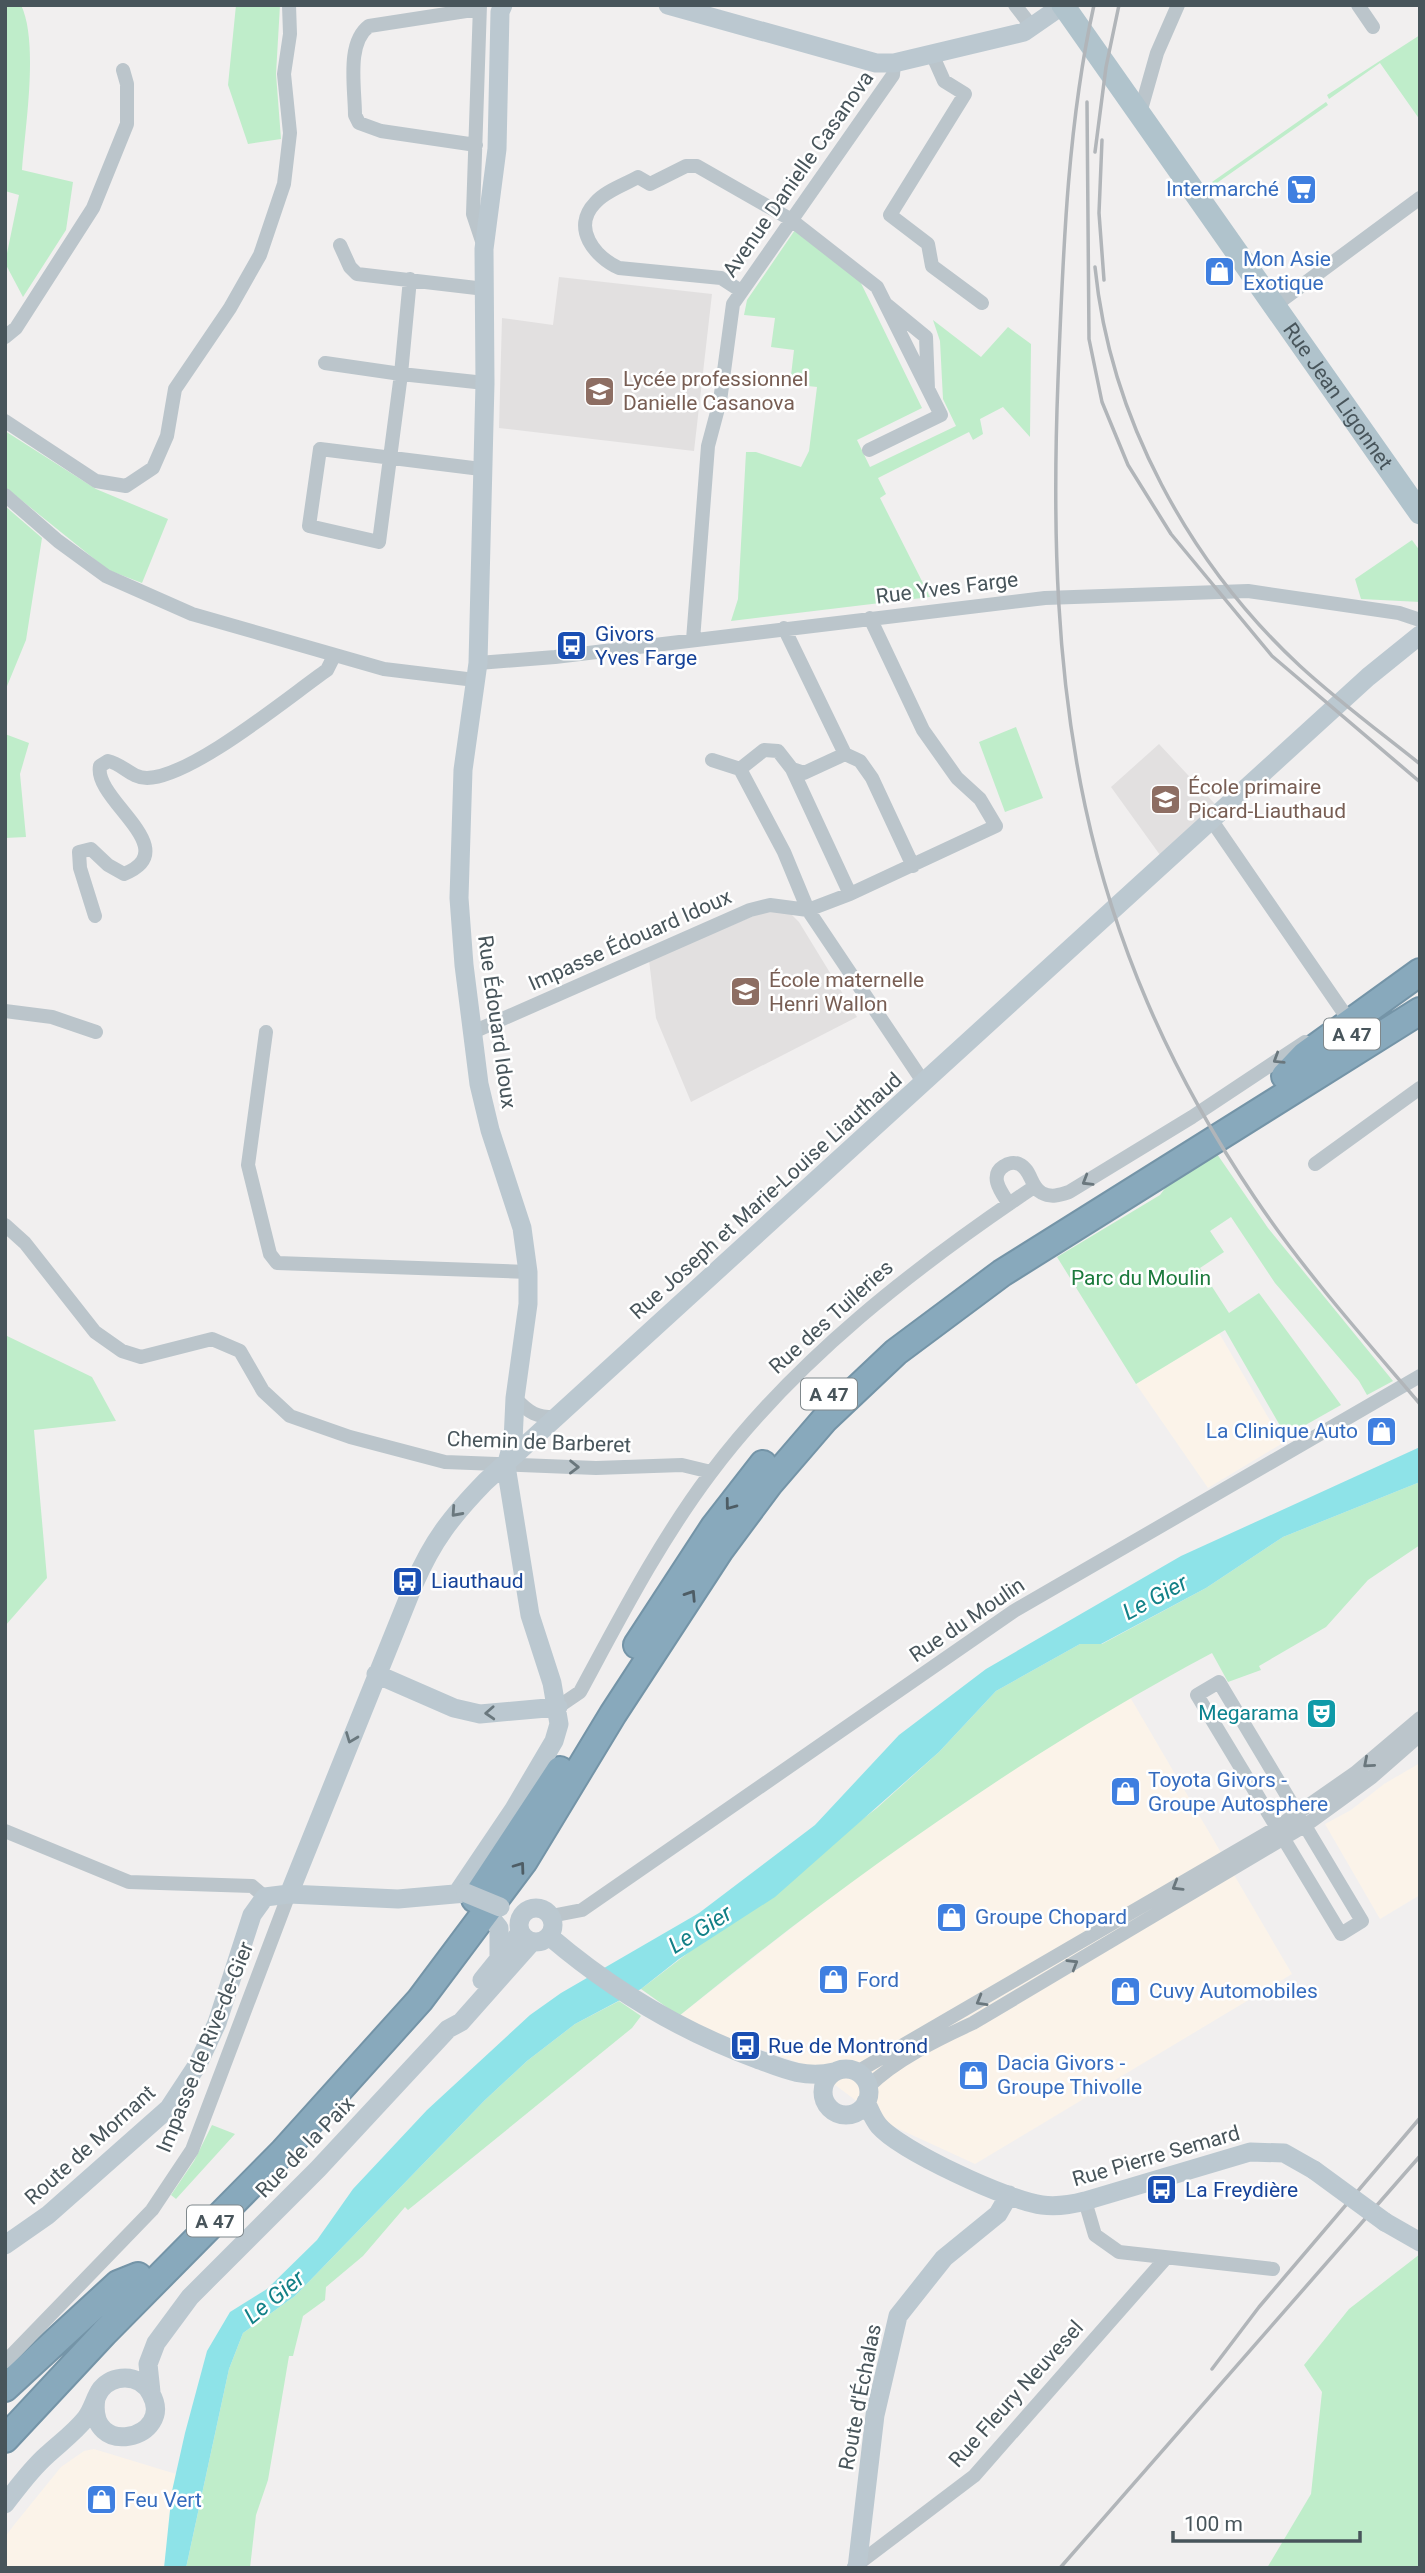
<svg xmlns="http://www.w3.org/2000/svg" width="1425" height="2573" font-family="Roboto,sans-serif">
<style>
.commercial{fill:#fbf3e9}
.education{fill:#e2e0e0}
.green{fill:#bfedca}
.water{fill:#8ee3e8}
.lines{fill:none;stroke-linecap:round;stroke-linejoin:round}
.highway-casing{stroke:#7494a7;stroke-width:30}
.street{stroke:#bbc5cb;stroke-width:14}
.secondary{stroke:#bbc8d0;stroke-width:19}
.primary{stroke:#b0c3cc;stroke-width:23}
.highway{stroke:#88a9bc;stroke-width:26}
.rail{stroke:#b1b5b9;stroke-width:3.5}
.secondary-bridge{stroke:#bbc8d0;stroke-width:19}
.oneway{stroke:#6a777d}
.oneway2{stroke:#4e5d65}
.oneway3{stroke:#6a787e}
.labels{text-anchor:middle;stroke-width:5;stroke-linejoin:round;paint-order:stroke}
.shield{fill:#fff;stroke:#7f888c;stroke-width:2}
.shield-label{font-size:19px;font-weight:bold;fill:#48555b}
.street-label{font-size:21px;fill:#48555b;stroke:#fff}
.shop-label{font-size:21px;fill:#366cbe;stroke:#fff;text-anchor:start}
.education-label{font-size:21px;fill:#785e54;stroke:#fff;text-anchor:start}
.transit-label{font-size:21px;fill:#164399;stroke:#fff;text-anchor:start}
.park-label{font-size:21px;fill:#1b7a3c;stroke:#fff}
.culture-label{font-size:21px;fill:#0d838f;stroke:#fff;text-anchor:end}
.water-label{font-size:23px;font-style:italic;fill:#128087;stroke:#fff}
</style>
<rect width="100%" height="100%" fill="#f1efef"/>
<path class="commercial" d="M1219,1333L1283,1443L1208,1488L1136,1384Z
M1130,1697L1292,1974L975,2164L886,2123L811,2067L712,2032L679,2016L867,1869L1019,1766Z
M1420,1763V1895L1380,1919L1325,1824L1351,1810L1384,1784Z
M94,2449L176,2474L164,2568H5V2537L14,2525L61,2467L84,2451Z"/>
<path class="education" d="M559,277L712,294L694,451L499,428L502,318L553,325Z
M1159,744L1215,804L1160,855L1111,787Z
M763,912H789L799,922L857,1017L691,1102L656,1018L649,960Z"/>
<path class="green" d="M5,5H21C39,42 25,127 22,170L73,182L66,230L23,297L5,263L19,195L5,191Z
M236,5H280L276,74L281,139L248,144L228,85Z
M1420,35V120L1380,63L1329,99L1327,95Z
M1326,102L1328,105L1214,185L1212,182Z
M795,230L857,275L922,408L857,440L870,467L956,426L943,399L940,341L933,320L981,357L1008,327L1031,344L1030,437L1003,407L980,419L983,434L973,440L969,432L878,478L886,494L880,498L930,597L731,621L738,599L746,452H756L801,467L809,451L817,387L790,384L794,350L771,347L775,318L744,315L747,300Z
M5,431L96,489L168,519L142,583L108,570L5,487Z
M5,506L42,538L26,640L5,691Z
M1412,540L1420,551V602L1361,599L1355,579Z
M1016,727L1043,798L1005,812L979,742Z
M5,734L29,743L20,774L26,837L5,838Z
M1217,1154L1268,1228L1393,1381L1367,1395L1359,1381L1275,1283L1231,1217L1210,1231L1224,1252L1200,1268L1229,1313L1259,1293L1341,1405L1286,1436L1225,1330L1136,1384L1057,1257L1160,1195L1166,1187Z
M5,1335L92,1377L116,1421L34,1430L47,1578L5,1626Z
M1420,1482V1545L1368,1580L1326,1627L1259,1666L1261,1670L1228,1682L1212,1653C1021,1755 847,1880 679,2016L641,1989L877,1808L939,1752L996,1691L1080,1644H1102L1206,1588L1283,1537Z
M619,2001L641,2016L632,2028L408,2210L405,2207L363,2256L326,2287L325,2300L303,2316L293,2356H289L268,2480L256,2515L250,2568H186L229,2369L243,2333L295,2296L485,2100L527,2061L575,2024Z
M212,2125L235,2134L176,2199L171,2195L194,2161Z
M1420,2254V2568H1267L1311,2494L1322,2392L1304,2365L1349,2309Z"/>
<path class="water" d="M1420,1447V1482L1283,1537L1206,1588L1101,1644H1080L996,1691L939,1752L775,1897L679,1959L641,1989L575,2024L527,2061L485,2100L295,2296L243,2333L229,2369L186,2568H164L172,2491L185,2433L207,2351L230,2312L267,2289L317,2240L353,2189L427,2110L530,2015L561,1993L699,1913L815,1825L899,1735L986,1669L1181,1556Z"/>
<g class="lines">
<defs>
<path id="highway" d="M1285,1076L1305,1055L1420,972
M637,1645L714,1527L763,1464
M475,1899L560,1770
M5,2388L118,2284L138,2276
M5,2439L104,2333L283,2152L420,2000L524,1861L613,1714L720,1550L769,1484L825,1419L896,1352L1002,1273L1420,1011"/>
</defs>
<use href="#highway" class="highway-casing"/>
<path class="street" d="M480,5L473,214L483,244
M1015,5L1032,27
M1358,5L1373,27
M932,54L944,81L965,94L890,215L928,244L932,266L982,303
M1140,113L1157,53L1178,5
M476,145L381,131L359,123L355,115C355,88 346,43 369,26L479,9
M340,245L350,267L357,274L485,289
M741,291L721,278L619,268C595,257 571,228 595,203C605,191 624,185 638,177L650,184L686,166H697L790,219L877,287L928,389L926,337L887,305
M1274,306L1420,198
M5,337L16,328L93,208L127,124V84L123,70
M325,363L401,374L410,279
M5,421L96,481L126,486L153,468L167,436L175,389L230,308L260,255L284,184L290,133L284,74L290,34L289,5
M869,450L941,415L928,389
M481,469L320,449L309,526L379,542L401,374L485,383
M5,495L58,541L106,576L192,614L384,669L475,680
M784,628L845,754L860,761L872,778L913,866
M693,640L708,446L720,401L733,304L893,75L894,63
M478,663L555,657L1045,598L1248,591L1399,613L1420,620
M712,760L740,769L784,852L808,910L850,894L996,826L980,799L957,778L923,730L870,618
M740,769L764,750L778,751L792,769L804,773L845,754
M792,769L850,894
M1212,821L1346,1016
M95,916L80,868L79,852L91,849L108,865L124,874C186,849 93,800 100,766L108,761C123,764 131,778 147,778C192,777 287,698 327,670L334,656
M5,1011L52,1017L96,1032
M266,1032L248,1165L270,1254L277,1263L528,1272
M473,1032L750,910L770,905L808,910L924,1083
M1315,1164L1420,1088
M1009,1204C1002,1193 988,1176 1004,1166C1008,1163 1014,1162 1019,1164C1032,1170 1030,1187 1042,1193C1051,1198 1060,1195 1069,1192L1192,1117L1305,1042
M5,1225L25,1243L95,1332L122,1351L141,1357L212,1339L240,1351L263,1391L290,1416L350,1437L445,1462L596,1468L682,1465L711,1472
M515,1398C529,1413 537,1418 558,1417
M1219,1682L1362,1921L1341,1934L1197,1695Z
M558,1707L580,1692C620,1618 659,1542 710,1474C797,1358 915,1267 1034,1187
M5,1831L129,1882L252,1886L265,1897
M551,1916L582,1910L1014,1611L1420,1376
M857,2072L1276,1828L1355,1773L1420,1718
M868,2087C895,2060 938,2039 973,2023L1306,1825L1372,1777L1420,1735
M1085,2201L1095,2235L1119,2252L1273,2269
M5,2362L152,2210L192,2150L289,1894
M854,2567L974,2476L1165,2259"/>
<path class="secondary" d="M668,5L876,63H894L1024,32L1063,5
M376,1674L454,1708L480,1714L558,1707
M458,1892L514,1809L554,1741L559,1724L552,1683L530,1615L506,1466L513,1441L515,1398L528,1304V1272L522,1228L490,1130L479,1084L464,965L459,898L463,770L478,663L485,383L484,249L497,149L500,12L503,5
M289,1894L414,1584C433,1540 452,1516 485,1482L1368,677L1420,635
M519 1925a17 17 0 1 1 34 0a17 17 0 1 1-34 0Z
M491,1918L499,1928V1959
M549,1936C611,1989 680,2031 757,2059C783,2069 806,2079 834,2072
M482,1980L520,1933
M823 2092a23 23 0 1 1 46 0a23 23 0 1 1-46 0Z
M866,2102C870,2110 873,2119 879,2126C901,2151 1009,2201 1042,2205C1058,2207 1070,2205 1085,2201L1250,2152L1284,2153L1314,2170
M1385,2222L1420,2242
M5,2245L48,2215L169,2108L198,2064L217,2023L252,1915L265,1897L289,1894L398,1899L466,1893
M151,2392L148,2364L156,2343L190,2297L318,2169L448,2029L461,2022L532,1942
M5,2504C18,2487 31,2469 47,2455C60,2443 75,2432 86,2418C93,2409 95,2397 101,2389C107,2382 116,2378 125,2378C136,2378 146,2384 151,2394C176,2438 86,2461 96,2398
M857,2568L875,2415L898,2316L944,2258L998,2214L1009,2195"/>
<path class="primary" id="s1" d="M1063,5L1420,513"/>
<use href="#highway" class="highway"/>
<path class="rail" d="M1094,5C1067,127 1063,256 1058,380C1046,691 1077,934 1255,1198C1304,1271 1363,1337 1420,1404
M1087,102L1089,339L1102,402L1128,465L1171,534L1272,656L1420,782
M1102,140L1099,213L1104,280
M1095,152L1106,67L1119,5
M1095,267C1110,418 1189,563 1300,666C1338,701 1380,732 1420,764
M1212,2369L1259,2307L1420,2118
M1060,2568L1420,2156"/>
<path class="secondary-bridge" d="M466,1893L500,1907
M1314,2170L1385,2222"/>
</g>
<defs><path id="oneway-chevron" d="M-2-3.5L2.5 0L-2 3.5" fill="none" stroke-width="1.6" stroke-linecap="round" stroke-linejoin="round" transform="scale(1.75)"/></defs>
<g class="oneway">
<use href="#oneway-chevron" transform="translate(1278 1059) rotate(148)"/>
<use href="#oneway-chevron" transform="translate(1087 1181) rotate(149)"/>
<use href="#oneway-chevron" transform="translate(574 1467) rotate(1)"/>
<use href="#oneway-chevron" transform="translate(1368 1763) rotate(139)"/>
<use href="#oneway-chevron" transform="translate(1177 1886) rotate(149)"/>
<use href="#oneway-chevron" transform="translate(1073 1964) rotate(-31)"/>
<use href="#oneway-chevron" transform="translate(981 2001) rotate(150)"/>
</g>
<g class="oneway2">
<use href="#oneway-chevron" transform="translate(730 1505) rotate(127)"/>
<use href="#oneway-chevron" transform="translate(691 1595) rotate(-57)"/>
<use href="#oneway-chevron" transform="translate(520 1867) rotate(-54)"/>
</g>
<g class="oneway3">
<use href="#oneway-chevron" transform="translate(456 1512) rotate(132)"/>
<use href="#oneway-chevron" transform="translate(490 1713) rotate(177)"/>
<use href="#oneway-chevron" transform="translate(351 1738) rotate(111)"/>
</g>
<defs>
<symbol id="supermarket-square" viewBox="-11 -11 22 22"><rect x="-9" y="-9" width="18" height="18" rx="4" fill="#3f7fe0" stroke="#fff"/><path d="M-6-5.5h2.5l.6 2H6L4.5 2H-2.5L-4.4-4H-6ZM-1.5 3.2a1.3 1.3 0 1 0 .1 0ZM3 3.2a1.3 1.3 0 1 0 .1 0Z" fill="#fff"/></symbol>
<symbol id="shop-square" viewBox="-11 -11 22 22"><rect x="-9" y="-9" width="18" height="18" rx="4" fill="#3f7fe0" stroke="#fff"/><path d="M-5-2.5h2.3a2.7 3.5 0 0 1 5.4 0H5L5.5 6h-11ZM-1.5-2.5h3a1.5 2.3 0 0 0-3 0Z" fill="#fff"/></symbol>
<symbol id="school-square" viewBox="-11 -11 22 22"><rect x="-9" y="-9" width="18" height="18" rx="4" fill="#8d6e63" stroke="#fff"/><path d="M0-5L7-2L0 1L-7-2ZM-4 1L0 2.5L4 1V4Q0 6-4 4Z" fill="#fff"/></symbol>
<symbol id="bus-square" viewBox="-11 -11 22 22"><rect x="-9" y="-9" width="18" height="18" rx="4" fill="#1a4fb4" stroke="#fff"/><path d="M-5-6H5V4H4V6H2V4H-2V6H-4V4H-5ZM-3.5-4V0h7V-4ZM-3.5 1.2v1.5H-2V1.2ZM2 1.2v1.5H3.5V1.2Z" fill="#fff"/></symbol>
<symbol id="theatre-square" viewBox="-11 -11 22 22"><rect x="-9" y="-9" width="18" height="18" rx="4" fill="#0f9aa8" stroke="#fff"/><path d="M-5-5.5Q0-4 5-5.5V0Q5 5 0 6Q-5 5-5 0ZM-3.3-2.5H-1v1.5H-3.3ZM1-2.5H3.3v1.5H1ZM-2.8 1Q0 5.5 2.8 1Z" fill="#fff"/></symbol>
</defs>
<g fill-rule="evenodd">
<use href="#supermarket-square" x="1284" y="172" width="35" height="35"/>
<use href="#shop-square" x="1202" y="254" width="35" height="35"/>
<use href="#school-square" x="582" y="374" width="35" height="35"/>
<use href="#bus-square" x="554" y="628" width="35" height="35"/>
<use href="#school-square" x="1148" y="782" width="35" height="35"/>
<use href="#school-square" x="728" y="974" width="35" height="35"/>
<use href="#shop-square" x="1364" y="1414" width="35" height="35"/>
<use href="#bus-square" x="390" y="1564" width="35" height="35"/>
<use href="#theatre-square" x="1304" y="1696" width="35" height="35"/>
<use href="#shop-square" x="1108" y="1774" width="35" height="35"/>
<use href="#shop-square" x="934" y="1900" width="35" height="35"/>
<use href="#shop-square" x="816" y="1962" width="35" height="35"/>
<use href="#shop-square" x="1108" y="1974" width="35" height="35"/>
<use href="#bus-square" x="728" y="2028" width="35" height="35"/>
<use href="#shop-square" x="956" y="2058" width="35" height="35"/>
<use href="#bus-square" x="1144" y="2172" width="35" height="35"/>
<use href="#shop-square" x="84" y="2482" width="35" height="35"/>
</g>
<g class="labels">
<g class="shield">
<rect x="1324" y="1018.5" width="56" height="31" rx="5"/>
<rect x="801" y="1378.5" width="56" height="31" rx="5"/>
<rect x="187" y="2205.5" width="56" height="31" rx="5"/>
</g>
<g class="shield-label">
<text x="1352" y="1041">A 47</text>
<text x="829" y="1401">A 47</text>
<text x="215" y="2228">A 47</text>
</g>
<g class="street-label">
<text transform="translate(798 174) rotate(-55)" y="7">Avenue Danielle Casanova</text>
<text dy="7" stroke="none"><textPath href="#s1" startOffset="478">Rue Jean Ligonnet</textPath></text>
<text transform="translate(947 588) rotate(-7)" y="7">Rue Yves Farge</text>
<text transform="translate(630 940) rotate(-24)" y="7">Impasse Édouard Idoux</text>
<text transform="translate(497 1022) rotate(82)" y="7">Rue Édouard Idoux</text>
<text transform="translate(766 1196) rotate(-42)" y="7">Rue Joseph et Marie-Louise Liauthaud</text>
<text transform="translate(831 1317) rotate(-42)" y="7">Rue des Tuileries</text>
<text transform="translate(539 1442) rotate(2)" y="7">Chemin de Barberet</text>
<text transform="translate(967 1620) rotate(-34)" y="7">Rue du Moulin</text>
<text transform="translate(205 2047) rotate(-68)" y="7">Impasse de Rive-de-Gier</text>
<text transform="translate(90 2145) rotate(-42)" y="7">Route de Mornant</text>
<text transform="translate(305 2147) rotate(-46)" y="7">Rue de la Paix</text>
<text transform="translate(1156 2156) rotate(-16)" y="7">Rue Pierre Semard</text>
<text transform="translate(1016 2394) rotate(-48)" y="7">Rue Fleury Neuvesel</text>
<text transform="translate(860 2397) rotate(-79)" y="7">Route d'Échalas</text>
</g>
<g class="shop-label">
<text x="1279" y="196" text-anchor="end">Intermarché</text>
<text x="1243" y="266">Mon Asie<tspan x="1243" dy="24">Exotique</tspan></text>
<text x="1358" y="1438" text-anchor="end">La Clinique Auto</text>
<text x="1148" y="1787">Toyota Givors -<tspan x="1148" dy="24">Groupe Autosphere</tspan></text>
<text x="975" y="1924">Groupe Chopard</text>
<text x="857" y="1987">Ford</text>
<text x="1149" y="1998">Cuvy Automobiles</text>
<text x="997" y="2070">Dacia Givors -<tspan x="997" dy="24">Groupe Thivolle</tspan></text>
<text x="124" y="2507">Feu Vert</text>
</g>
<g class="education-label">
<text x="623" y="386">Lycée professionnel<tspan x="623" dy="24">Danielle Casanova</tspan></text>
<text x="1188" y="794">École primaire<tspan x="1188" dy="24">Picard-Liauthaud</tspan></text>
<text x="769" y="987">École maternelle<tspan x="769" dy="24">Henri Wallon</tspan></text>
</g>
<g class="transit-label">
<text x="595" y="641">Givors<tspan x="595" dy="24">Yves Farge</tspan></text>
<text x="431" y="1588">Liauthaud</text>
<text x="768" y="2053">Rue de Montrond</text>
<text x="1185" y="2197">La Freydière</text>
</g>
<g class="park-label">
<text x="1141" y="1285">Parc du Moulin</text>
</g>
<g class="culture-label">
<text x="1299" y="1720">Megarama</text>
</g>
<g class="water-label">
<text transform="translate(1155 1597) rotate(-28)" y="8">Le Gier</text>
<text transform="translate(700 1929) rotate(-32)" y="8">Le Gier</text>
<text transform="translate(274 2297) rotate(-39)" y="8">Le Gier</text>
</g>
</g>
<rect width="1425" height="2573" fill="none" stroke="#48555b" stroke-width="14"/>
<path d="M1173 2531v10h187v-10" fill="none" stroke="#48555b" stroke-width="3.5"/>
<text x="1184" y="2531" font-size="21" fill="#48555b" stroke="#ffffff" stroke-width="5" paint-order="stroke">100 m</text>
</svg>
